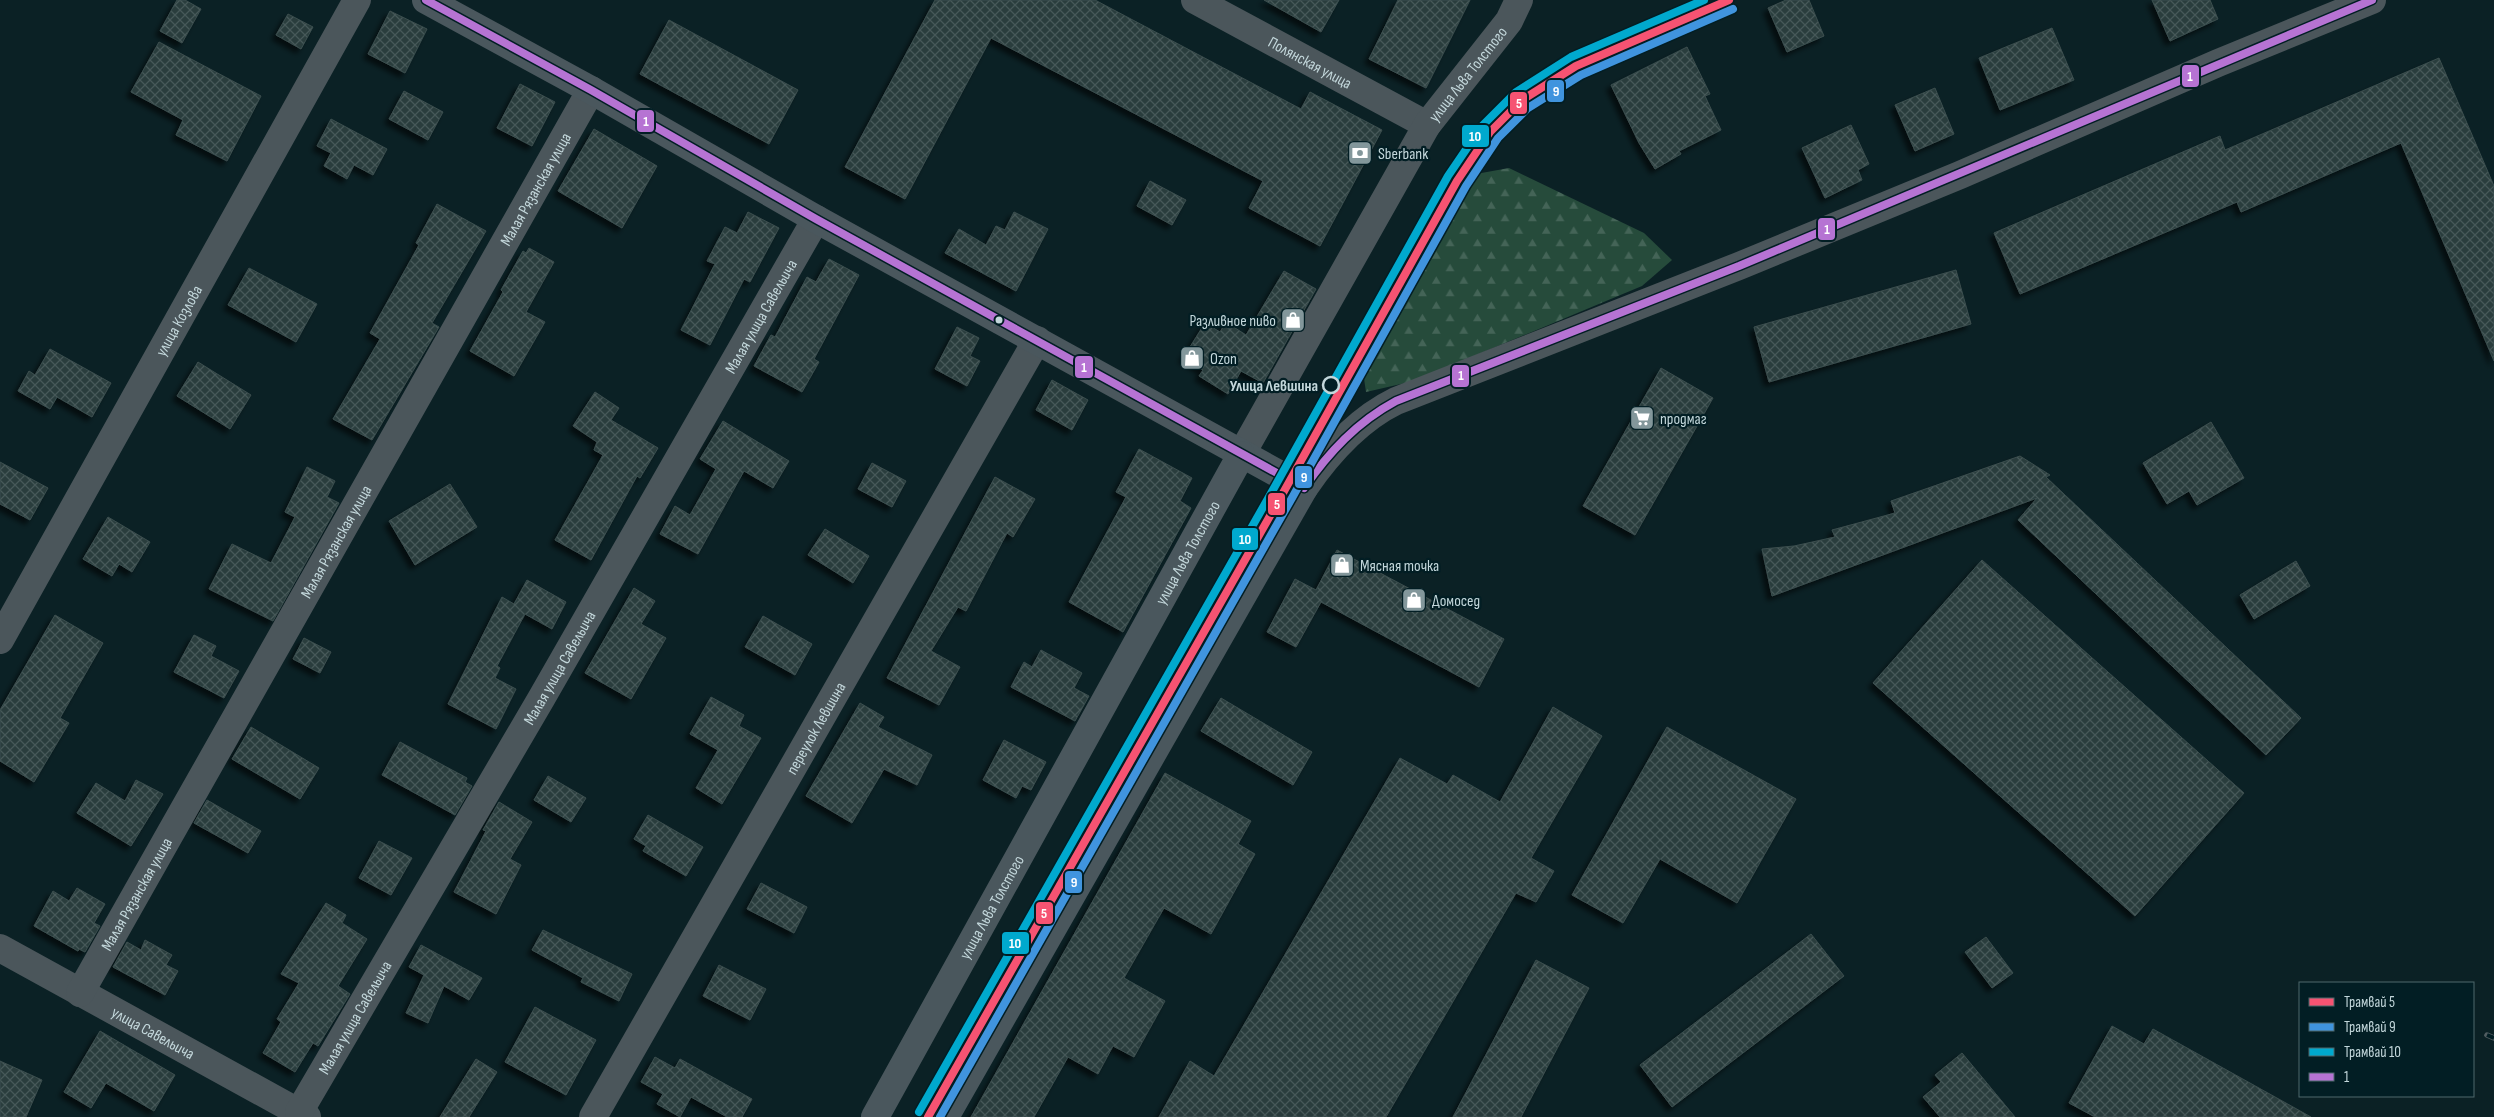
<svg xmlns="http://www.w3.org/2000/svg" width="2494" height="1117" font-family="'Sofia Sans Condensed',sans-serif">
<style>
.forest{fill:url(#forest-firs)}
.building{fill:url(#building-cross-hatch);stroke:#3c4e4e;filter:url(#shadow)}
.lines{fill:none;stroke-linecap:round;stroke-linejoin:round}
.street{stroke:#4b565b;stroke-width:28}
.secondary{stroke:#4a575d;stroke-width:28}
.rail-casing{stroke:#515d61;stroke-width:5.5}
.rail{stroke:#021e24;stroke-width:4;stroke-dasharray:11;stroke-linecap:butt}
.bus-1-casing{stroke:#021e24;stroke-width:11}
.bus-1{stroke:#b673d3;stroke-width:8}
.tram-1-casing{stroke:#021e24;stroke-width:11}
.tram-2-casing{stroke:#021e24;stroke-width:11}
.tram-3-casing{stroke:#021e24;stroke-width:11}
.tram-1{stroke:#f65372;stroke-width:8}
.tram-2{stroke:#4094de;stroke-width:8}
.tram-3{stroke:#00a9ce;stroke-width:8}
.bus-dot{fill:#c3d7db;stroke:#021e24;stroke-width:2}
.stop-dot{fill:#021e24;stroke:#c3d7db;stroke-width:2.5}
.labels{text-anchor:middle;stroke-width:4.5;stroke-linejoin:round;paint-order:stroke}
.street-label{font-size:16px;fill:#c3d7db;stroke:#021e24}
.poi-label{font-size:16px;fill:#c3d7db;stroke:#021e24;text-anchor:start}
.stop-label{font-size:16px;font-weight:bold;fill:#c3d7db;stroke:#021e24;text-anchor:end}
.line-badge{stroke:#021e24;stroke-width:2}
.badge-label{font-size:14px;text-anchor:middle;font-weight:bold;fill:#fff}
</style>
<defs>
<pattern id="forest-firs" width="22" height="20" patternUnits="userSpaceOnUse" patternTransform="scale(1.25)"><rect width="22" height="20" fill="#264b3b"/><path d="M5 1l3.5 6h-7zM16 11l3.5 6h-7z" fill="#446457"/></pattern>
<pattern id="building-cross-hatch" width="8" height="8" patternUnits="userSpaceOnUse" patternTransform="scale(1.25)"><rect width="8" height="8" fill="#293d3e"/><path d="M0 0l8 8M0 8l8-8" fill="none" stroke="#465859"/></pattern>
<filter id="shadow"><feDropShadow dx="-4.5" dy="4.5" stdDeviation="2.5" flood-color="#0009"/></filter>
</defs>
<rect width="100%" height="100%" fill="#0b2125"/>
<path class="forest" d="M1509,168L1644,233L1672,260L1642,286L1414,381L1366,392L1362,365L1476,174Z"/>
<path class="building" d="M177,0H185L201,9L182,43L160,31Z
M935,0H1095L1301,109L1310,92L1382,130L1320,246L1249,208L1263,181L991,38L905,199L845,167Z
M1264,0H1339L1321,32Z
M1398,0H1470L1426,88L1369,59Z
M1786,0H1809L1824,36L1787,52L1768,8Z
M2152,0H2210L2218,19L2170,41Z
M390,11L427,29L405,73L368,54Z
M288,14L313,27L301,49L276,35Z
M669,20L798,90L769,144L640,74Z
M2052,28L2074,80L2000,110L1979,58Z
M159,42L261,96L227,161L176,135L183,120L131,92Z
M1687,47L1710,94L1705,96L1721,130L1679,151L1681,154L1655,169L1639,143L1611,85Z
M2439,58L2494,186V361L2401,143L2241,212L2237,202L2020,294L1994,233L2220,136L2225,150Z
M520,84L555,102L532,146L497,128Z
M1935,88L1954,134L1915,151L1895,105Z
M404,91L443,112L428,140L389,119Z
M331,119L387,149L373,175L354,165L347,179L324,166L331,153L317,146Z
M1851,125L1869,164L1858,170L1862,180L1825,198L1802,148Z
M594,129L657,166L622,228L558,191Z
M1150,181L1186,200L1172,225L1137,206Z
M437,204L486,231L432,323L439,327L372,440L333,419L380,339L370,333L419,245L416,243Z
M748,212L779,228L750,282L744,279L710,345L681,330L715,264L707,261L725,227L737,233Z
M1014,212L1048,229L1016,291L945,253L959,229L986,245L996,226L1005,230Z
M529,248L554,262L526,312L545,322L514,376L470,351L503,292L501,290L523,251L526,253Z
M829,259L859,275L814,359L819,362L802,392L754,366L771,335L775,337L807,277L816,282Z
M249,268L317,304L296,342L228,305Z
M1956,270L1971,324L1769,382L1754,327Z
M1284,271L1316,289L1263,383L1241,371L1228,394L1199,376L1203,370L1183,358L1205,323L1220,332L1226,322L1246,335Z
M957,327L979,338L970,356L980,361L967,386L935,369Z
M50,349L111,383L92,417L57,397L50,409L18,391L29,371L35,375Z
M198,362L251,395L230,429L177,396Z
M1661,368L1713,398L1635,535L1583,506Z
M1052,380L1088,400L1072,430L1036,410Z
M595,392L619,408L611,420L658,448L640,478L637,476L591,560L555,540L603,455L594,450L597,442L573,426Z
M723,421L789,461L773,488L744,471L698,554L660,534L675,506L690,515L716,469L700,459Z
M2211,422L2244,478L2197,505L2189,491L2167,504L2143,463Z
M1139,449L1192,478L1180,501L1191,508L1123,632L1069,602L1126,497L1116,492Z
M2020,456L2050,475L2046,477L2301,718L2266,755L2018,520L2037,498L1772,596L1762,549L1794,546L1835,537L1832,530L1895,513L1891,501Z
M0,462L48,488L30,520L0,504Z
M872,463L906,481L892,507L858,489Z
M307,467L335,481L327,497L339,503L273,621L209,589L232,544L271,563L295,517L285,512Z
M995,477L1035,499L1013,537L1007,533L966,611L958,607L931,651L960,667L939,705L887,678Z
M450,484L477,527L415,565L389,521Z
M108,517L150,542L132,572L119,564L112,576L83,559Z
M825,529L869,556L853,583L808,555Z
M1337,550L1504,639L1479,687L1321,602L1296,647L1267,632L1295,579L1316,590Z
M1982,560L2244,793L2135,916L1873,683Z
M2296,561L2310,586L2254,619L2240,595Z
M527,580L566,602L552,629L525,614L497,666L500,668L495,678L516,689L496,729L448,704L502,597L514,604Z
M634,588L655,601L641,624L666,638L631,699L585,673Z
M55,615L103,643L60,718L69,723L34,782L0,761V710Z
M763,616L812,644L795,675L745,647Z
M194,635L216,646L211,656L239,671L224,698L174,672Z
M304,638L331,652L320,673L293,659Z
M1041,650L1082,673L1074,688L1089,696L1075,721L1011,687L1024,662L1032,667Z
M711,697L744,715L739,726L761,738L722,804L696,788L718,750L690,734Z
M1221,698L1312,752L1293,785L1201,731Z
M860,703L884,717L878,727L932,755L917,785L884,769L852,823L806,796Z
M1553,707L1602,736L1531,858L1554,871L1536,902L1516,893L1386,1117H1159L1190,1061L1214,1076L1400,758L1447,784L1453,775L1500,802Z
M251,727L319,768L300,799L232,759Z
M1667,727L1796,799L1737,903L1660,859L1623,923L1572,895Z
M1004,740L1046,762L1031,790L1022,786L1016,798L983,780Z
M400,742L467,778L465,782L472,786L455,815L382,775Z
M1165,773L1251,821L1238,844L1255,854L1211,934L1164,908L1124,978L1165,1001L1134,1057L1113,1046L1098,1074L1068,1057L1034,1117H971Z
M548,776L586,798L571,822L534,800Z
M136,780L163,794L131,846L77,813L96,783L125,801Z
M207,800L261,831L248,853L194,823Z
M499,802L532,822L510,859L521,865L496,914L454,892L486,831L483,830Z
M648,815L703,847L686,876L643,851L646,846L634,839Z
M379,841L412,858L391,895L359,878Z
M761,883L807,907L794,933L747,909Z
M77,888L105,904L94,923L100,926L85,952L79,949L78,951L34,926L53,891L69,901Z
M326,903L346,915L342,923L367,939L338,986L350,994L318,1046L313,1043L295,1072L263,1053L281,1022L277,1019L299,983L281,974Z
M543,930L632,974L619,1001L581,982L583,978L532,950Z
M1811,934L1844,976L1672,1107L1640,1065Z
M1986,937L2013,973L1992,988L1965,952Z
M145,940L172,955L166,965L178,971L165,995L113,967L127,942L141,950Z
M421,945L482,978L469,1000L444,986L428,1023L406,1013L424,975L409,967Z
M1536,960L1589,988L1521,1117H1453Z
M719,965L766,989L750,1020L703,996Z
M535,1007L596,1040L566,1095L505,1062Z
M2112,1026L2144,1044L2153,1029L2311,1117H2095L2069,1103Z
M100,1031L175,1075L154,1111L106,1083L91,1108L64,1092Z
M1962,1053L2015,1117H1940L1923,1097L1941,1082L1935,1075Z
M655,1057L675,1068L680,1059L752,1099L742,1117H727L691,1097L680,1117L657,1104L663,1094L641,1082Z
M476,1059L497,1072L469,1117H440Z
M0,1061L42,1080L26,1117H0Z"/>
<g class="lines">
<g class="street">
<path id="s1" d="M1195,0L1427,125"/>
<path id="s2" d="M1241,455L1427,125L1509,21L1519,0"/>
<path d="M1304,488C1328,453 1357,420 1396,401L1739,266L1960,175L2218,63L2372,0"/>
<path id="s3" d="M0,640L357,0"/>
<path id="s4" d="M0,948L307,1117"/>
<path id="s5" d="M80,993L591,90"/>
<path id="s6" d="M299,1112L541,699L816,219"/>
<path id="s7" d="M593,1117L1037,340"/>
</g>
<g class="secondary">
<path d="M426,0L591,90L816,219L1304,488L945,1117"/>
<path id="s8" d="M875,1117L1241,455"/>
</g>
<defs>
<path id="rail" d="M2487,1035L2494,1038"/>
</defs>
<use href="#rail" class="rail-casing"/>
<use href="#rail" class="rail"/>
<defs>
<path id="bus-1" d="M426,0L591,90L816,219L1304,488
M1304,488C1329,452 1357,422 1396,401L1739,266L2372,0"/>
</defs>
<use href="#bus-1" class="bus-1-casing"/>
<use href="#bus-1" class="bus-1"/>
<defs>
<path id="tram-1" d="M928,1117L1283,493L1457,181L1490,132L1522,100L1576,66L1729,0"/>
<path id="tram-2" d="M940,1117L1292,498L1466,186L1498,138L1528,108L1581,75L1733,9"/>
<path id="tram-3" d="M919,1112L1274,488L1448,176L1482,126L1516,92L1571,57L1704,0"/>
</defs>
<use href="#tram-1" class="tram-1-casing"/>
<use href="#tram-2" class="tram-2-casing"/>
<use href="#tram-3" class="tram-3-casing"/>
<use href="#tram-1" class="tram-1"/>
<use href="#tram-2" class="tram-2"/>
<use href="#tram-3" class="tram-3"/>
</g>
<defs>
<symbol id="bank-square" viewBox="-11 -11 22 22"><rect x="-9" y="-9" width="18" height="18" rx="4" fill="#83979b" stroke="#021e24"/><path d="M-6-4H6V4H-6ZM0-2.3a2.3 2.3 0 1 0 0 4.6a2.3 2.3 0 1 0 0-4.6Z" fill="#fff"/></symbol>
<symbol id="shop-square" viewBox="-11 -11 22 22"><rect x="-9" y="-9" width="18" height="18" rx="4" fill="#83979b" stroke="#021e24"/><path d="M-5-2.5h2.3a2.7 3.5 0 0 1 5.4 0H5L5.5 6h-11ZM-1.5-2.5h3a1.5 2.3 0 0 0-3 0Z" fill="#fff"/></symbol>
<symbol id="supermarket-square" viewBox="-11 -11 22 22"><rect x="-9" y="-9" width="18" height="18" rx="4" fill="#83979b" stroke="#021e24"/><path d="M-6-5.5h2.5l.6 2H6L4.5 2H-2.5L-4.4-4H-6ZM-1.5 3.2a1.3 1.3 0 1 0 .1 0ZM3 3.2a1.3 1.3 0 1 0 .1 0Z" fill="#fff"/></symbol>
</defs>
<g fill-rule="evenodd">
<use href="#bank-square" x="1346" y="139" width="28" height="28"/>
<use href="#shop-square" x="1279" y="306" width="28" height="28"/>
<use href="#shop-square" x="1178" y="344" width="28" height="28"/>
<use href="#supermarket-square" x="1628" y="404" width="28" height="28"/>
<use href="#shop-square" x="1328" y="551" width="28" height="28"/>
<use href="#shop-square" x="1400" y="586" width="28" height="28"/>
</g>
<circle class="bus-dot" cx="999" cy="320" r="4.5"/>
<circle class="stop-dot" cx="1331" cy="385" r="8"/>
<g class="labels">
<g class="street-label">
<text dy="6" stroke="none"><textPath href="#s1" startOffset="131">Полянская улица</textPath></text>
<text dy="6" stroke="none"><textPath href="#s2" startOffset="444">улица Льва Толстого</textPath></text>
<text dy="6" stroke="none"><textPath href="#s5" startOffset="924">Малая Рязанская улица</textPath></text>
<text dy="6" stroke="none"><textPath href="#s6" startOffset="920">Малая улица Савельича</textPath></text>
<text dy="6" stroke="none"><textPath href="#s3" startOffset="366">улица Козлова</textPath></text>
<text dy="6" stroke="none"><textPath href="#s5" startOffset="519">Малая Рязанская улица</textPath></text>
<text dy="6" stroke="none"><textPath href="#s8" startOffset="645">улица Льва Толстого</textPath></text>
<text dy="6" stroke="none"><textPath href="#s6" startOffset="515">Малая улица Савельича</textPath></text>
<text dy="6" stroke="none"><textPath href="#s7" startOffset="448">переулок Левшина</textPath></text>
<text dy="6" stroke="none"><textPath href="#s5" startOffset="114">Малая Рязанская улица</textPath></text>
<text dy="6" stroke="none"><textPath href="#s8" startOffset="240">улица Льва Толстого</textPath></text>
<text dy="6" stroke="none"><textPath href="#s6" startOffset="110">Малая улица Савельича</textPath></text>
<text dy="6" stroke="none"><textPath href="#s4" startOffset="175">улица Савельича</textPath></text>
</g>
<g class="poi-label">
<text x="1378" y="159">Sberbank</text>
<text x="1276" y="326" text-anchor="end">Разливное пиво</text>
<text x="1210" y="364">Ozon</text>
<text x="1660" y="424">продмаг</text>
<text x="1360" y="571">Мясная точка</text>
<text x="1432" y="606">Домосед</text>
</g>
<g class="stop-label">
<text x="1318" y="391">Улица Левшина</text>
</g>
</g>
<g class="line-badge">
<rect x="2181" y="64" width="19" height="24" rx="5" fill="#b673d3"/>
<rect x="1546" y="79" width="19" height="24" rx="5" fill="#4094de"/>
<rect x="1509" y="91" width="19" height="24" rx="5" fill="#f65372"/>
<rect x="636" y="109" width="19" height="24" rx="5" fill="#b673d3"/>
<rect x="1461" y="124" width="29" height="24" rx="5" fill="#00a9ce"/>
<rect x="1817" y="217" width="19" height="24" rx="5" fill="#b673d3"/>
<rect x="1074" y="355" width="20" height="24" rx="5" fill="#b673d3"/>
<rect x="1451" y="364" width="19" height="24" rx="5" fill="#b673d3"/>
<rect x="1294" y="465" width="19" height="24" rx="5" fill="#4094de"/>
<rect x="1267" y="492" width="19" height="24" rx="5" fill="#f65372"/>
<rect x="1231" y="527" width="28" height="24" rx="5" fill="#00a9ce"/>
<rect x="1064" y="870" width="19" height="24" rx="5" fill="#4094de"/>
<rect x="1035" y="901" width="19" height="24" rx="5" fill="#f65372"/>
<rect x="1001" y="931" width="29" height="24" rx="5" fill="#00a9ce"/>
</g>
<g class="badge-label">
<text x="2190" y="81">1</text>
<text x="1556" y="96">9</text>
<text x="1519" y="108">5</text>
<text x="646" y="126">1</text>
<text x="1475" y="141">10</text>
<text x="1827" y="234">1</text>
<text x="1084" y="372">1</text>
<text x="1461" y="380">1</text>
<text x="1304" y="482">9</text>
<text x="1277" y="509">5</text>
<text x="1245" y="544">10</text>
<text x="1074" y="887">9</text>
<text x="1044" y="918">5</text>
<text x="1015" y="948">10</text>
</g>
<rect x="2299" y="982" width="175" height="115" fill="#021e24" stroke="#4f686d"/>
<rect x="2309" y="998" width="25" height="8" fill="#f65372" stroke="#4f686d"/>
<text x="2344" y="1007" font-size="15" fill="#c3d7db">Трамвай 5</text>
<rect x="2309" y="1023" width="25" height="8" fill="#4094de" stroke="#4f686d"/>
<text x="2344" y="1032" font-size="15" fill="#c3d7db">Трамвай 9</text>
<rect x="2309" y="1048" width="25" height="8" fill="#00a9ce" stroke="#4f686d"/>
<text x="2344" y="1057" font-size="15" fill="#c3d7db">Трамвай 10</text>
<rect x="2309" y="1073" width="25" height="8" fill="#b673d3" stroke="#4f686d"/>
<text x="2344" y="1082" font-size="15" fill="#c3d7db">1</text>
</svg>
